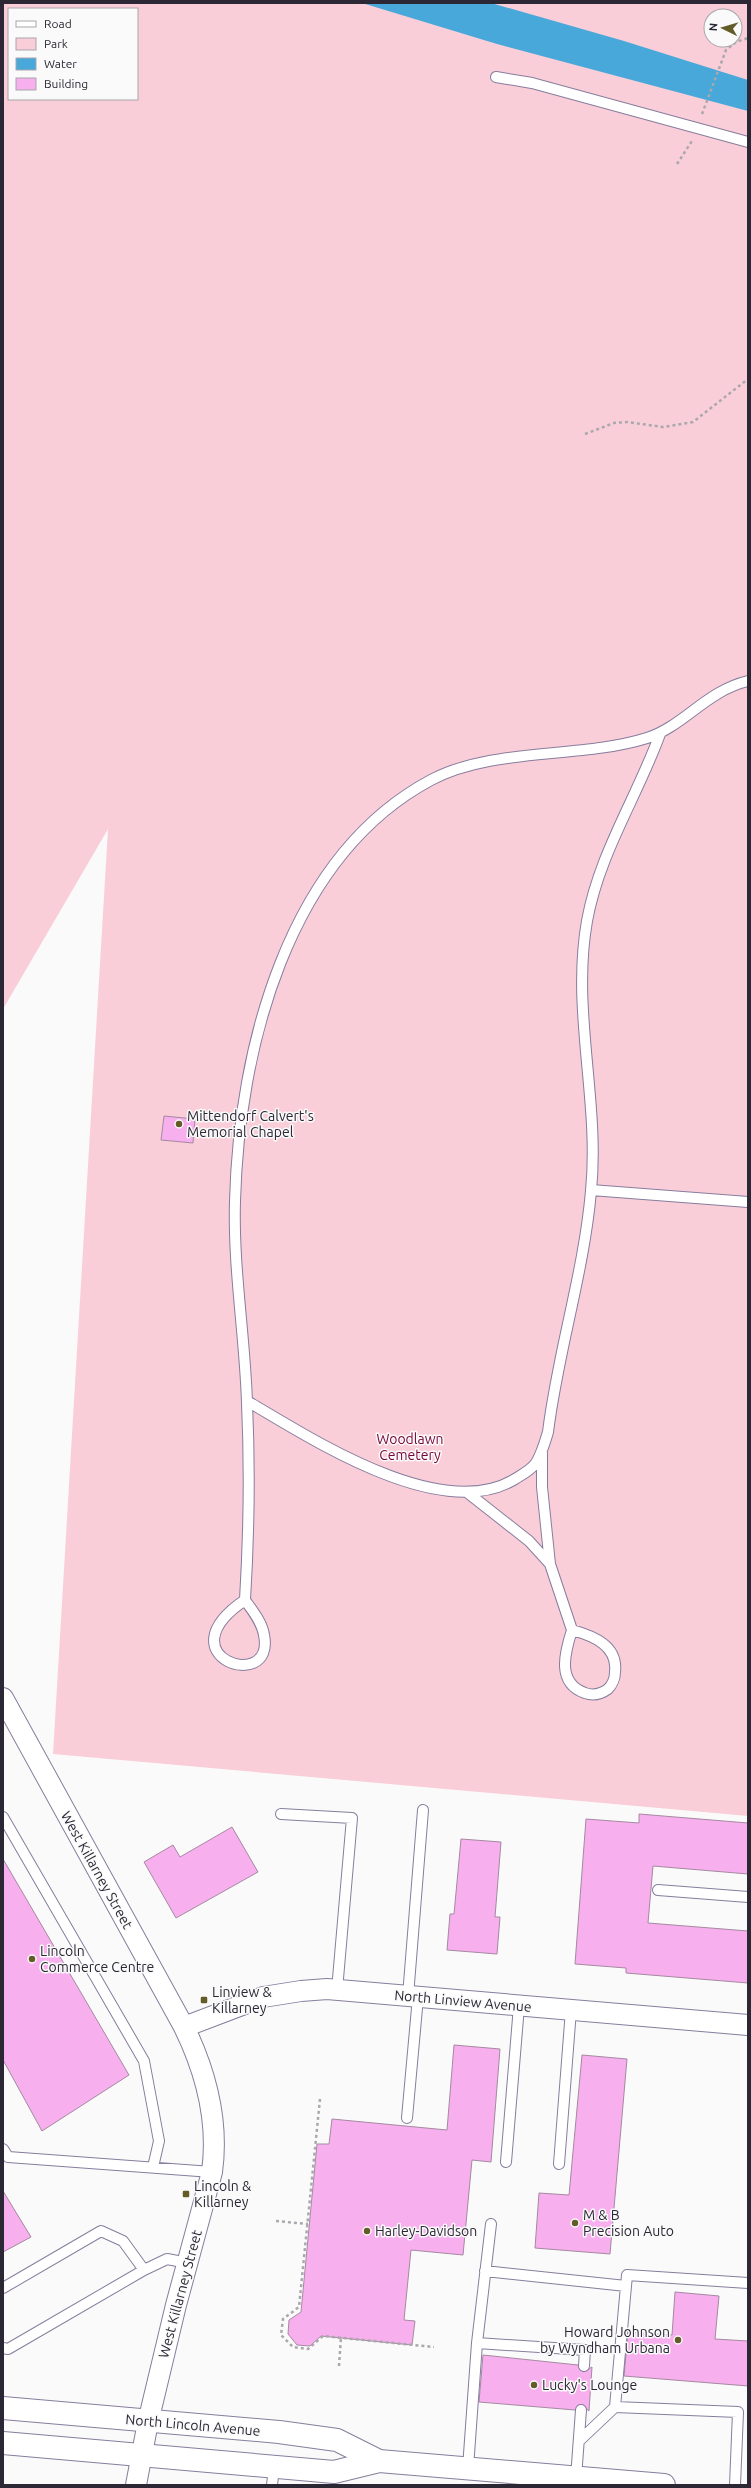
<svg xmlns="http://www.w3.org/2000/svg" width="751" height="2488" font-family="Ubuntu,sans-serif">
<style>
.green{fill:#faced8;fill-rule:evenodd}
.water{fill:#48a8da}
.building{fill:#f7afee;stroke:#a589a1}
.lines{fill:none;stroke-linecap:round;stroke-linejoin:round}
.service-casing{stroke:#877d9d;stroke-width:12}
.minor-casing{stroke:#877d9d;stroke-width:22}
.secondary-casing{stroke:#877d9d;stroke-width:24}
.path{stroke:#aaa8ad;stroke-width:2.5;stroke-dasharray:3 3;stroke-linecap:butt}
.service{stroke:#fff;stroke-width:10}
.minor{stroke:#fff;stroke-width:20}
.secondary{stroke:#fff;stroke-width:22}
.poi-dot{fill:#645c28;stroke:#fafafa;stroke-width:1.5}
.labels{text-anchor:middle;stroke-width:3;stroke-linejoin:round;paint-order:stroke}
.poi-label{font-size:14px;fill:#2b2734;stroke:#fafafa;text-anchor:start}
.park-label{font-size:14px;fill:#780538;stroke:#fafafa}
.street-label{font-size:14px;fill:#2b2734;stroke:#fafafa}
</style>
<rect width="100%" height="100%" fill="#fafafa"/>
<path class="green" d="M3,3H748V1816L53,1754L108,829L3,1009ZM9,9H137V99H9ZM711,16H735V40H711Z"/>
<path class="water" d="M362,3H491L624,41L748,80V111L497,44Z"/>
<path class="building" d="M164,1116L195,1119L193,1143L161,1140Z
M639,1814L748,1823V1874L653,1866L648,1923L748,1931V1983L626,1973V1968L575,1964L586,1819L639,1823Z
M232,1827L258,1872L176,1918L144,1862L173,1845L180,1857Z
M461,1839L501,1842L495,1917H500L497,1954L447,1950L450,1914H454Z
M3,1859L129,2075L42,2131L3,2060Z
M454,2045L500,2049L491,2162L472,2160L463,2255L411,2250L404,2320L415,2321L412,2345L321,2336L310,2346L297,2345L288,2334L289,2320L301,2312L317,2144H329L332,2119L447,2130Z
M582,2055L627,2059L610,2254L535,2248L539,2193L569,2195Z
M3,2191L31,2237L3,2252Z
M675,2292L719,2296L715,2339L748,2341V2386L624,2376L628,2332L672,2335Z
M483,2355L578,2365L583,2372L592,2367L589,2411L581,2404L575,2410L479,2402Z"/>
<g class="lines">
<defs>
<path id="service" d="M496,77L532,83L748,142
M591,1190L748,1202
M247,1401C312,1439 441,1524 515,1479C523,1474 531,1470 536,1463C542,1453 545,1442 548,1432C558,1351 584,1272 591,1191C600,1101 571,1011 587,921C599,854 637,797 660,734
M542,1453V1487L550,1564
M468,1493L529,1541L550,1564L572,1630
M245,1600C249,1534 250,1469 247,1403C245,1336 233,1269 235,1201C239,1050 287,857 431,780C493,747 580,759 647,738C684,726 706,691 748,681
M245,1600C252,1610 262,1622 264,1635C276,1694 161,1657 245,1600Z
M572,1630C594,1636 618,1646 615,1672C615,1678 612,1685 608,1689C601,1694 593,1696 585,1693C556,1683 565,1652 572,1630Z
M281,1814L352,1818L337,1990
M3,1817L144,2061L159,2141L153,2167
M658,1890L748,1897
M408,1996L423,1810
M407,2118L418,1997
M3,2149L8,2157L212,2172
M506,2162L519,2006
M559,2164L571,2010
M144,2270L167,2259L188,2263
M485,2271L626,2286
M3,2288L101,2231L123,2241L144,2270L8,2349L3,2348
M477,2343L491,2224
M579,2441L615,2407
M468,2468L477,2343L585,2350L584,2366
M576,2478L581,2410
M272,2485L274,2468
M735,2485L738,2412L615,2407L627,2275L748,2283"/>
<path id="minor" d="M3,1698L184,2027C206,2072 219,2121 212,2172L176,2305L148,2422L136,2485
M184,2027L263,1997L301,1991L327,1989L748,2025"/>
<path id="secondary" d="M3,2408L279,2432L337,2440L379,2461
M3,2443L334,2472L379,2461L664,2485"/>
</defs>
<use href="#service" class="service-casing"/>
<use href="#minor" class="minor-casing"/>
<use href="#secondary" class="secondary-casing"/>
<path class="path" d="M702,114L726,50L736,42L748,38
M677,164L692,141
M585,434L614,423L627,422L663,427L693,422L748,379
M194,1130L225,1133
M320,2099L299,2307L283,2319L281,2335L293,2347L308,2349L323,2336L434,2347
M276,2221L308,2224
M339,2366L341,2337"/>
<use href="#service" class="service"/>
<use href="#minor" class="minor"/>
<use href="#secondary" class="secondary"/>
</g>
<g class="poi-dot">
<circle cx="179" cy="1124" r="4"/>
<circle cx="32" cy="1959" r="4"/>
<rect x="200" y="1996" width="8" height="8" rx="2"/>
<rect x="182" y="2190" width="8" height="8" rx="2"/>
<circle cx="575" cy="2223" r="4"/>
<circle cx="367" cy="2231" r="4"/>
<circle cx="678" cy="2340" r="4"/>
<circle cx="534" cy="2385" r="4"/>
</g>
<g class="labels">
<g class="poi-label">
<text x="187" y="1121">Mittendorf Calvert's<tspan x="187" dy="16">Memorial Chapel</tspan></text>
<text x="40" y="1956">Lincoln<tspan x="40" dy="16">Commerce Centre</tspan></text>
<text x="212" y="1997">Linview &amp;<tspan x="212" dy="16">Killarney</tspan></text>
<text x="194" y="2191">Lincoln &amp;<tspan x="194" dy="16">Killarney</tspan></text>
<text x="583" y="2220">M &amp; B<tspan x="583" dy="16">Precision Auto</tspan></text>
<text x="375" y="2236">Harley-Davidson</text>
<text x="670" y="2337" text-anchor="end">Howard Johnson<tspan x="670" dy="16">by Wyndham Urbana</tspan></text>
<text x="542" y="2390">Lucky's Lounge</text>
</g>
<g class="park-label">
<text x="410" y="1444">Woodlawn<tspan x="410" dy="16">Cemetery</tspan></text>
</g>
<g class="street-label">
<text transform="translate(97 1870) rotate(61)" y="5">West Killarney Street</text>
<text transform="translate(463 2001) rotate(5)" y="5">North Linview Avenue</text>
<text transform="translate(180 2294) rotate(-75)" y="5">West Killarney Street</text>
<text transform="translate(193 2425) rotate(5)" y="5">North Lincoln Avenue</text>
</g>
</g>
<rect width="751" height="2488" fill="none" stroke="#2b2734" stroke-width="8"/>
<rect x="8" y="8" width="130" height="92" fill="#fafafa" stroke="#a7a6ab"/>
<rect x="16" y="21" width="20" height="6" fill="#ffffff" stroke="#a7a6ab"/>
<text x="44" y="28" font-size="12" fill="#2b2734">Road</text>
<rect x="16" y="38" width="20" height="12" fill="#faced8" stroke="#a7a6ab"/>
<text x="44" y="48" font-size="12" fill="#2b2734">Park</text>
<rect x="16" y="58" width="20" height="12" fill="#48a8da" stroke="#a7a6ab"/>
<text x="44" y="68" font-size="12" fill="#2b2734">Water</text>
<rect x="16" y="78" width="20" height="12" fill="#f7afee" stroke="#a7a6ab"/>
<text x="44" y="88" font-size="12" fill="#2b2734">Building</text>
<g transform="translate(723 28) rotate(275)"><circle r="19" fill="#fafafa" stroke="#a7a6ab"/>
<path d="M0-3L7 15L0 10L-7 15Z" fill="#645c28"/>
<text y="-6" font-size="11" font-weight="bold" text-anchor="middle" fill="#2b2734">N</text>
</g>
</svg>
